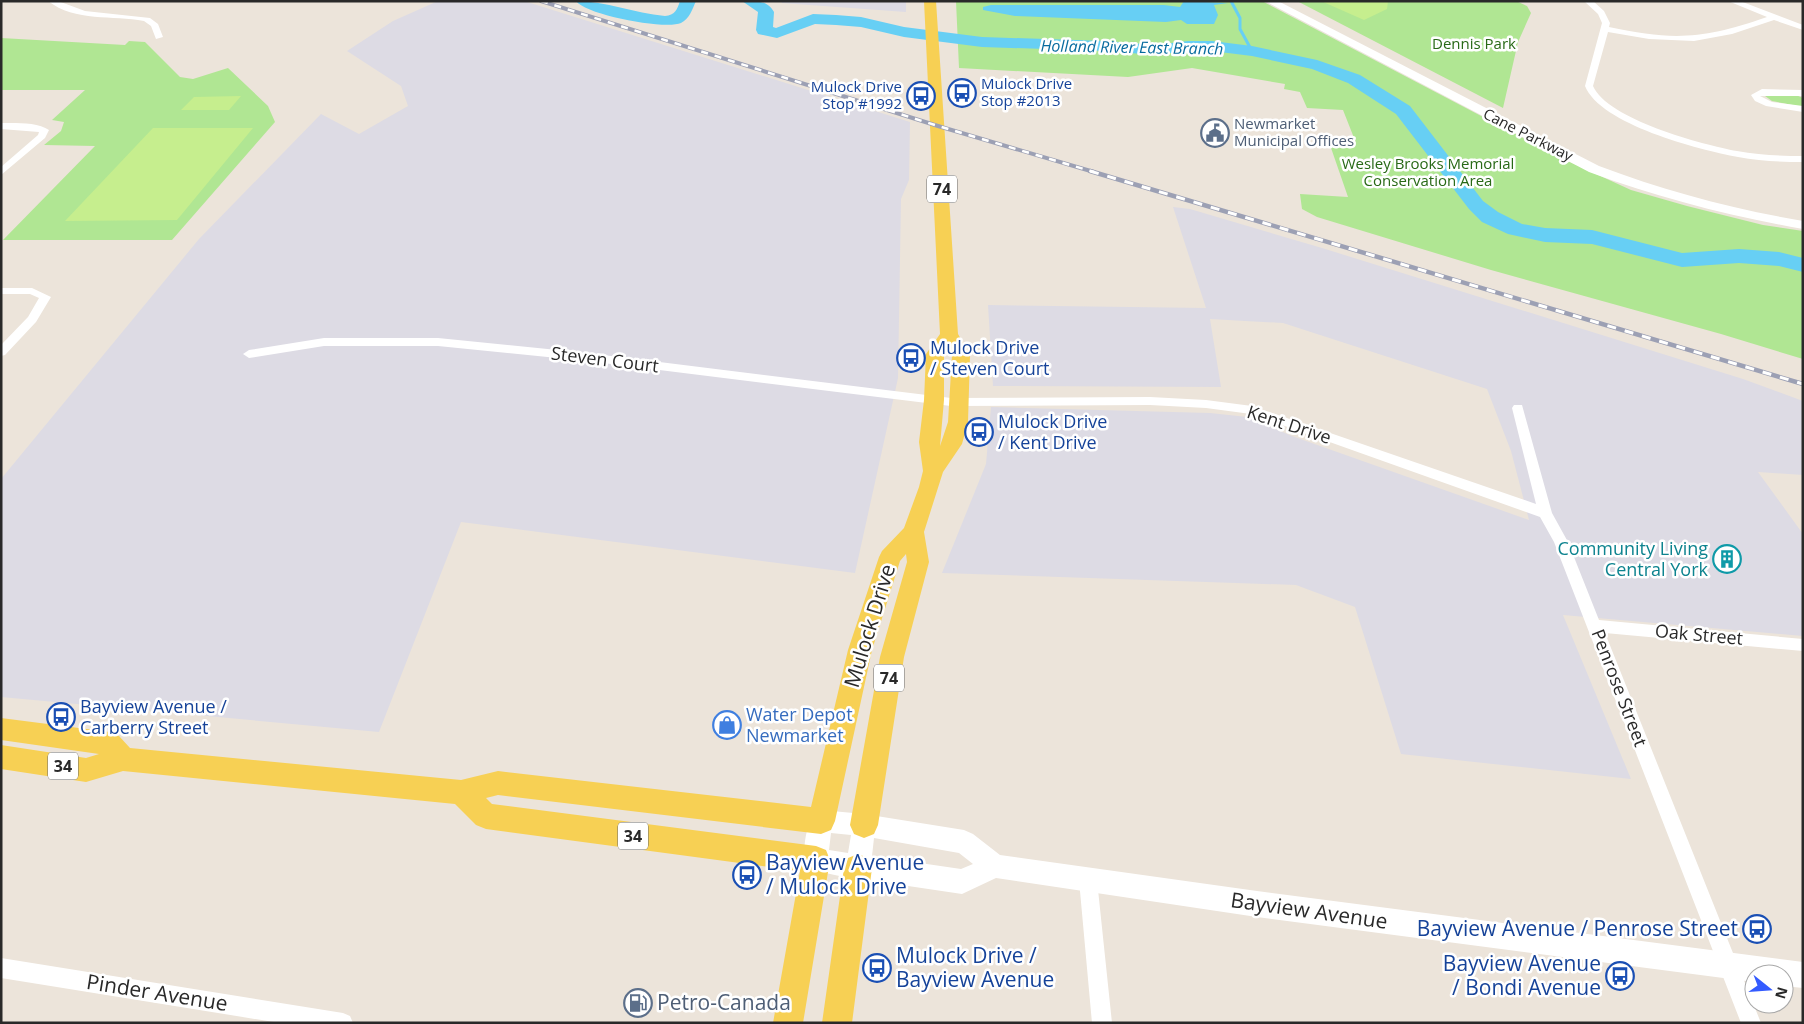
<svg xmlns="http://www.w3.org/2000/svg" width="1804" height="1024" font-family="'Open Sans',sans-serif">
<style>
.industrial{fill:#dddbe4}
.green{fill:#b0e693}
.pitch{fill:#c6ee8e}
.water{fill:#67cff4}
.lines{fill:none;stroke-linecap:round;stroke-linejoin:round}
.stream{stroke:#67cff4;stroke-width:3}
.river{fill:#67cff4;fill-rule:evenodd}
.minor{fill:#fff;fill-rule:evenodd}
.secondary{fill:#fff;fill-rule:evenodd}
.primary{fill:#f7d054;fill-rule:evenodd}
.rail-far1-casing{stroke:#9ca0b4;stroke-width:4}
.rail-casing{stroke:#9ca0b4;stroke-width:4.5}
.rail-far1{stroke:#fff;stroke-width:2.5;stroke-dasharray:7;stroke-linecap:butt}
.rail{stroke:#fff;stroke-width:3;stroke-dasharray:9;stroke-linecap:butt}
.labels{text-anchor:middle;stroke-width:5;stroke-linejoin:round;paint-order:stroke}
.far-park-label{font-size:15px;fill:#286916;stroke:#fff}
.far-transit-label{font-size:15px;fill:#164399;stroke:#fff;text-anchor:start}
.far-service-label{font-size:15px;fill:#4e5e75;stroke:#fff;text-anchor:start}
.far-street-label{font-size:15px;fill:#292929;stroke:#fff}
.far-water-label{font-size:16px;font-style:italic;fill:#076b9f;stroke:#fff}
.shield{fill:#fff;stroke:#696969;stroke-width:1}
.shield-label{font-size:16px;font-weight:bold;fill:#292929}
.transit-label{font-size:18px;fill:#164399;stroke:#fff;text-anchor:start}
.street-label{font-size:18px;fill:#292929;stroke:#fff}
.culture-label{font-size:18px;fill:#0d838f;stroke:#fff;text-anchor:end}
.shop-label{font-size:18px;fill:#366cbe;stroke:#fff;text-anchor:start}
.near-street-label{font-size:21px;fill:#292929;stroke:#fff}
.near-transit-label{font-size:21px;fill:#164399;stroke:#fff;text-anchor:start}
.near-service-label{font-size:21px;fill:#4e5e75;stroke:#fff;text-anchor:start}
</style>
<rect width="100%" height="100%" fill="#ece4da"/>
<path class="industrial" d="M438,1H524L910,122L909,180L901,199L898,378L855,573L461,522L379,732L1,697V479L199,239L321,114L359,134L408,106L401,86L347,51L393,21Z
M781,1H906V12L782,3Z
M1173,207L1190,209L1322,248L1743,379L1803,401V475L1758,472L1803,534V636L1563,615L1631,779L1401,754L1355,607L1296,585L942,573L986,464L991,407L1210,413L1247,417L1292,436L1529,520L1511,451L1487,389L1283,323L1210,319L1221,387L993,386L988,305L1206,308Z"/>
<path class="green" d="M956,1H1262L1561,158L1631,190L1687,206L1763,225L1803,231V359L1721,334L1491,270L1317,217L1302,209L1300,194L1348,197L1330,145L1356,143L1343,110L1307,108L1300,92L1284,89L1285,84L1192,68L1128,77L959,68Z
M1297,1H1516L1527,6L1531,13L1518,42L1503,108Z
M1,38L125,45L129,41L145,42L180,77L193,79L228,68L268,106L275,122L172,240H3L95,146L44,145L61,131L64,122L52,120L85,90H1Z
M1796,95L1803,98V107L1772,101L1765,96Z"/>
<path class="pitch" d="M1321,1H1388L1387,9L1364,20Z
M241,96L229,110H181L194,97Z
M153,128H253L177,220L65,221Z"/>
<path class="water" d="M1184,1L1228,3L1214,5L1218,15L1214,24H1187L1181,20L1166,22L1015,16L983,10V7L991,5H1164L1180,7Z"/>
<g class="lines">
<path class="stream" d="M1231,1L1240,18V29L1252,51"/>
<path class="river" d="M576,1C606,1 634,13 665,16C675,15 677,10 680,1H696C692,10 690,18 681,23C665,30 586,15 576,1Z
M742,1C756,1 767,0 774,12L773,27L776,28L813,14L836,15L861,17L904,27L982,37L1106,41L1155,45L1188,41H1212L1252,46L1317,60L1360,75L1410,106L1483,201L1498,212L1522,224L1545,228L1592,230L1682,253L1739,249L1779,252L1803,258V272L1779,266L1739,263L1682,267L1592,244L1545,242L1508,234L1482,222L1469,209L1396,114L1348,83L1312,69L1252,56L1212,51H1188L1155,55L1106,51L982,47L904,37L861,27L836,25L815,24L777,38L758,34L756,30L758,12Z"/>
<path class="minor" d="M48,1H58L85,11L150,18L158,24L163,37L156,39L151,26L144,21C113,15 75,22 48,1Z
M1584,1H1593L1604,11L1610,23L1609,27C1673,41 1705,39 1767,17L1728,1H1740L1803,25V30L1774,20L1732,34L1694,41L1649,39L1608,32L1593,86C1607,119 1703,145 1737,151C1759,155 1781,156 1803,156V162C1781,162 1759,161 1738,157C1699,150 1600,124 1585,86L1602,23L1598,14Z
M1762,89L1803,90V96H1760L1772,102L1803,106V112L1766,106L1755,101L1751,95Z
M1,123C15,123 38,122 49,130L45,138L1,175V167L38,135L39,132L1,129Z
M1,288H32L51,297L36,322L5,355L1,356V345L28,317L39,298L30,294H1Z
M324,338H438L587,353L951,398L1150,397L1206,400L1252,406L1536,504L1512,408L1514,405H1522L1552,513L1568,542L1599,620L1803,639V651L1605,633L1761,1023H1741L1554,542L1540,517L1251,414L1206,408L1150,405L951,406L587,361L438,346H324L249,358L243,354L249,350Z
M1088,871L1094,874L1097,880L1112,1023H1092L1079,880L1082,874Z
M1,958L343,1013L350,1016L353,1023H280L1,978Z"/>
<path class="secondary" d="M1265,1H1278L1599,166C1665,191 1733,209 1803,221V229C1730,216 1659,198 1589,172Z
M821,810L864,814L964,830L973,834L1000,855L1257,891L1803,962V988L1784,986V974H1754V982L1257,917L996,878L962,894L861,879L858,880L807,869C801,853 806,828 813,813ZM831,833L851,835L848,853L829,850ZM874,838L959,853L973,864L961,869L872,856Z"/>
<path class="primary" d="M924,1H936L958,334L970,355L968,422L962,444L943,472L924,532L929,562L904,657L878,825L874,834L864,838L854,834L850,825L880,657L907,562L906,554L900,561L872,650L835,821L831,830L821,834L498,795L486,798L492,804L816,846L826,850L830,860L803,1023H773L800,871L486,829L476,825L455,804L123,771L86,782L1,769V745L86,758L99,754L1,740V718L110,732L119,736L130,748L461,780L498,771L811,807L848,650L879,557L882,551L904,528L919,487L923,471L919,442L924,400L926,354L940,334ZM948,348L952,355L948,422L940,446L944,400V354Z
M858,854L868,858L872,868L852,1023H822L844,868L848,858Z"/>
<defs>
<path id="rail-far1" d="M541,1L938,126L1094,172"/>
<path id="rail" d="M1090,171L1803,384"/>
</defs>
<use href="#rail-far1" class="rail-far1-casing"/>
<use href="#rail" class="rail-casing"/>
<use href="#rail-far1" class="rail-far1"/>
<use href="#rail" class="rail"/>
</g>
<defs>
<symbol id="bus-ring" viewBox="-11 -11 22 22"><circle r="9.5" fill="#fff" stroke="#1a4fb4" stroke-width="1.5"/><path d="M-5-6H5V4H4V6H2V4H-2V6H-4V4H-5ZM-3.5-4V0h7V-4ZM-3.5 1.2v1.5H-2V1.2ZM2 1.2v1.5H3.5V1.2Z" fill="#1a4fb4"/></symbol>
<symbol id="civic-ring" viewBox="-11 -11 22 22"><circle r="9.5" fill="#fff" stroke="#5c6f8a" stroke-width="1.5"/><path d="M-.6-6.5H3V-4.5H.6V-3L4-1V1h2V6H-6V1h2V-1L-.6-3ZM-1.2 2.5V6h2.4V2.5Z" fill="#5c6f8a"/></symbol>
<symbol id="building-ring" viewBox="-11 -11 22 22"><circle r="9.5" fill="#fff" stroke="#0f9aa8" stroke-width="1.5"/><path d="M-4-6H4V6H1V3H-1V6H-4ZM-2.5-4.3h1.7v1.8h-1.7ZM.8-4.3h1.7v1.8H.8ZM-2.5-1h1.7V.8h-1.7ZM.8-1h1.7V.8H.8Z" fill="#0f9aa8"/></symbol>
<symbol id="shop-ring" viewBox="-11 -11 22 22"><circle r="9.5" fill="#fff" stroke="#3f7fe0" stroke-width="1.5"/><path d="M-5-2.5h2.3a2.7 3.5 0 0 1 5.4 0H5L5.5 6h-11ZM-1.5-2.5h3a1.5 2.3 0 0 0-3 0Z" fill="#3f7fe0"/></symbol>
<symbol id="fuel-ring" viewBox="-11 -11 22 22"><circle r="9.5" fill="#fff" stroke="#5c6f8a" stroke-width="1.5"/><path d="M-5.5-6h7V0h2V4h1.3V-2.5L3-4.5l.8-.8L6-3V5H2.5V1h-1V6h-7ZM-4.2-4.7v3.2H.2V-4.7Z" fill="#5c6f8a"/></symbol>
</defs>
<g fill-rule="evenodd">
<use href="#bus-ring" x="946" y="77" width="32" height="32"/>
<use href="#bus-ring" x="905" y="80" width="32" height="32"/>
<use href="#civic-ring" x="1199" y="117" width="32" height="32"/>
<use href="#bus-ring" x="895" y="342" width="32" height="32"/>
<use href="#bus-ring" x="963" y="416" width="32" height="32"/>
<use href="#building-ring" x="1711" y="543" width="32" height="32"/>
<use href="#bus-ring" x="45" y="701" width="32" height="32"/>
<use href="#shop-ring" x="711" y="709" width="32" height="32"/>
<use href="#bus-ring" x="731" y="859" width="32" height="32"/>
<use href="#bus-ring" x="1741" y="913" width="32" height="32"/>
<use href="#bus-ring" x="861" y="952" width="32" height="32"/>
<use href="#bus-ring" x="1604" y="960" width="32" height="32"/>
<use href="#fuel-ring" x="622" y="987" width="32" height="32"/>
</g>
<g class="labels">
<g class="far-park-label">
<text x="1474" y="49">Dennis Park</text>
<text x="1428" y="169">Wesley Brooks Memorial<tspan x="1428" dy="17">Conservation Area</tspan></text>
</g>
<g class="far-transit-label">
<text x="981" y="89">Mulock Drive<tspan x="981" dy="17">Stop #2013</tspan></text>
<text x="902" y="92" text-anchor="end">Mulock Drive<tspan x="902" dy="17">Stop #1992</tspan></text>
</g>
<g class="far-service-label">
<text x="1234" y="129">Newmarket<tspan x="1234" dy="17">Municipal Offices</tspan></text>
</g>
<g class="far-street-label">
<text transform="translate(1528 135) rotate(27)" y="5">Cane Parkway</text>
</g>
<g class="far-water-label">
<text transform="translate(1132 47) rotate(1)" y="6">Holland River East Branch</text>
</g>
<g class="shield">
<rect x="927" y="175.5" width="30" height="27" rx="4"/>
<rect x="874" y="664.5" width="30" height="27" rx="4"/>
<rect x="48" y="752.5" width="30" height="27" rx="4"/>
<rect x="618" y="822.5" width="30" height="27" rx="4"/>
</g>
<g class="shield-label">
<text x="942" y="195">74</text>
<text x="889" y="684">74</text>
<text x="63" y="772">34</text>
<text x="633" y="842">34</text>
</g>
<g class="transit-label">
<text x="930" y="354">Mulock Drive<tspan x="930" dy="21">/ Steven Court</tspan></text>
<text x="998" y="428">Mulock Drive<tspan x="998" dy="21">/ Kent Drive</tspan></text>
<text x="80" y="713">Bayview Avenue /<tspan x="80" dy="21">Carberry Street</tspan></text>
</g>
<g class="street-label">
<text transform="translate(605 360) rotate(7)" y="6">Steven Court</text>
<text transform="translate(1289 425) rotate(18)" y="6">Kent Drive</text>
<text transform="translate(1699 635) rotate(5)" y="6">Oak Street</text>
<text transform="translate(1619 688) rotate(69)" y="6">Penrose Street</text>
</g>
<g class="culture-label">
<text x="1708" y="555">Community Living<tspan x="1708" dy="21">Central York</tspan></text>
</g>
<g class="shop-label">
<text x="746" y="721">Water Depot<tspan x="746" dy="21">Newmarket</tspan></text>
</g>
<g class="near-street-label">
<text transform="translate(870 626) rotate(-73)" y="7">Mulock Drive</text>
<text transform="translate(1309 911) rotate(8)" y="7">Bayview Avenue</text>
<text transform="translate(157 993) rotate(9)" y="7">Pinder Avenue</text>
</g>
<g class="near-transit-label">
<text x="766" y="870">Bayview Avenue<tspan x="766" dy="24">/ Mulock Drive</tspan></text>
<text x="1738" y="936" text-anchor="end">Bayview Avenue / Penrose Street</text>
<text x="896" y="963">Mulock Drive /<tspan x="896" dy="24">Bayview Avenue</tspan></text>
<text x="1601" y="971" text-anchor="end">Bayview Avenue<tspan x="1601" dy="24">/ Bondi Avenue</tspan></text>
</g>
<g class="near-service-label">
<text x="657" y="1010">Petro-Canada</text>
</g>
</g>
<rect width="1804" height="1024" fill="none" stroke="#292929" stroke-width="5"/>
<g transform="translate(1769 989) rotate(107)"><circle r="24" fill="#ffffff" stroke="#a9a9a9"/>
<path d="M0-4L9 19L0 12L-9 19Z" fill="#345bff"/>
<text y="-8" font-size="14" font-weight="bold" text-anchor="middle" fill="#292929">N</text>
</g>
</svg>
